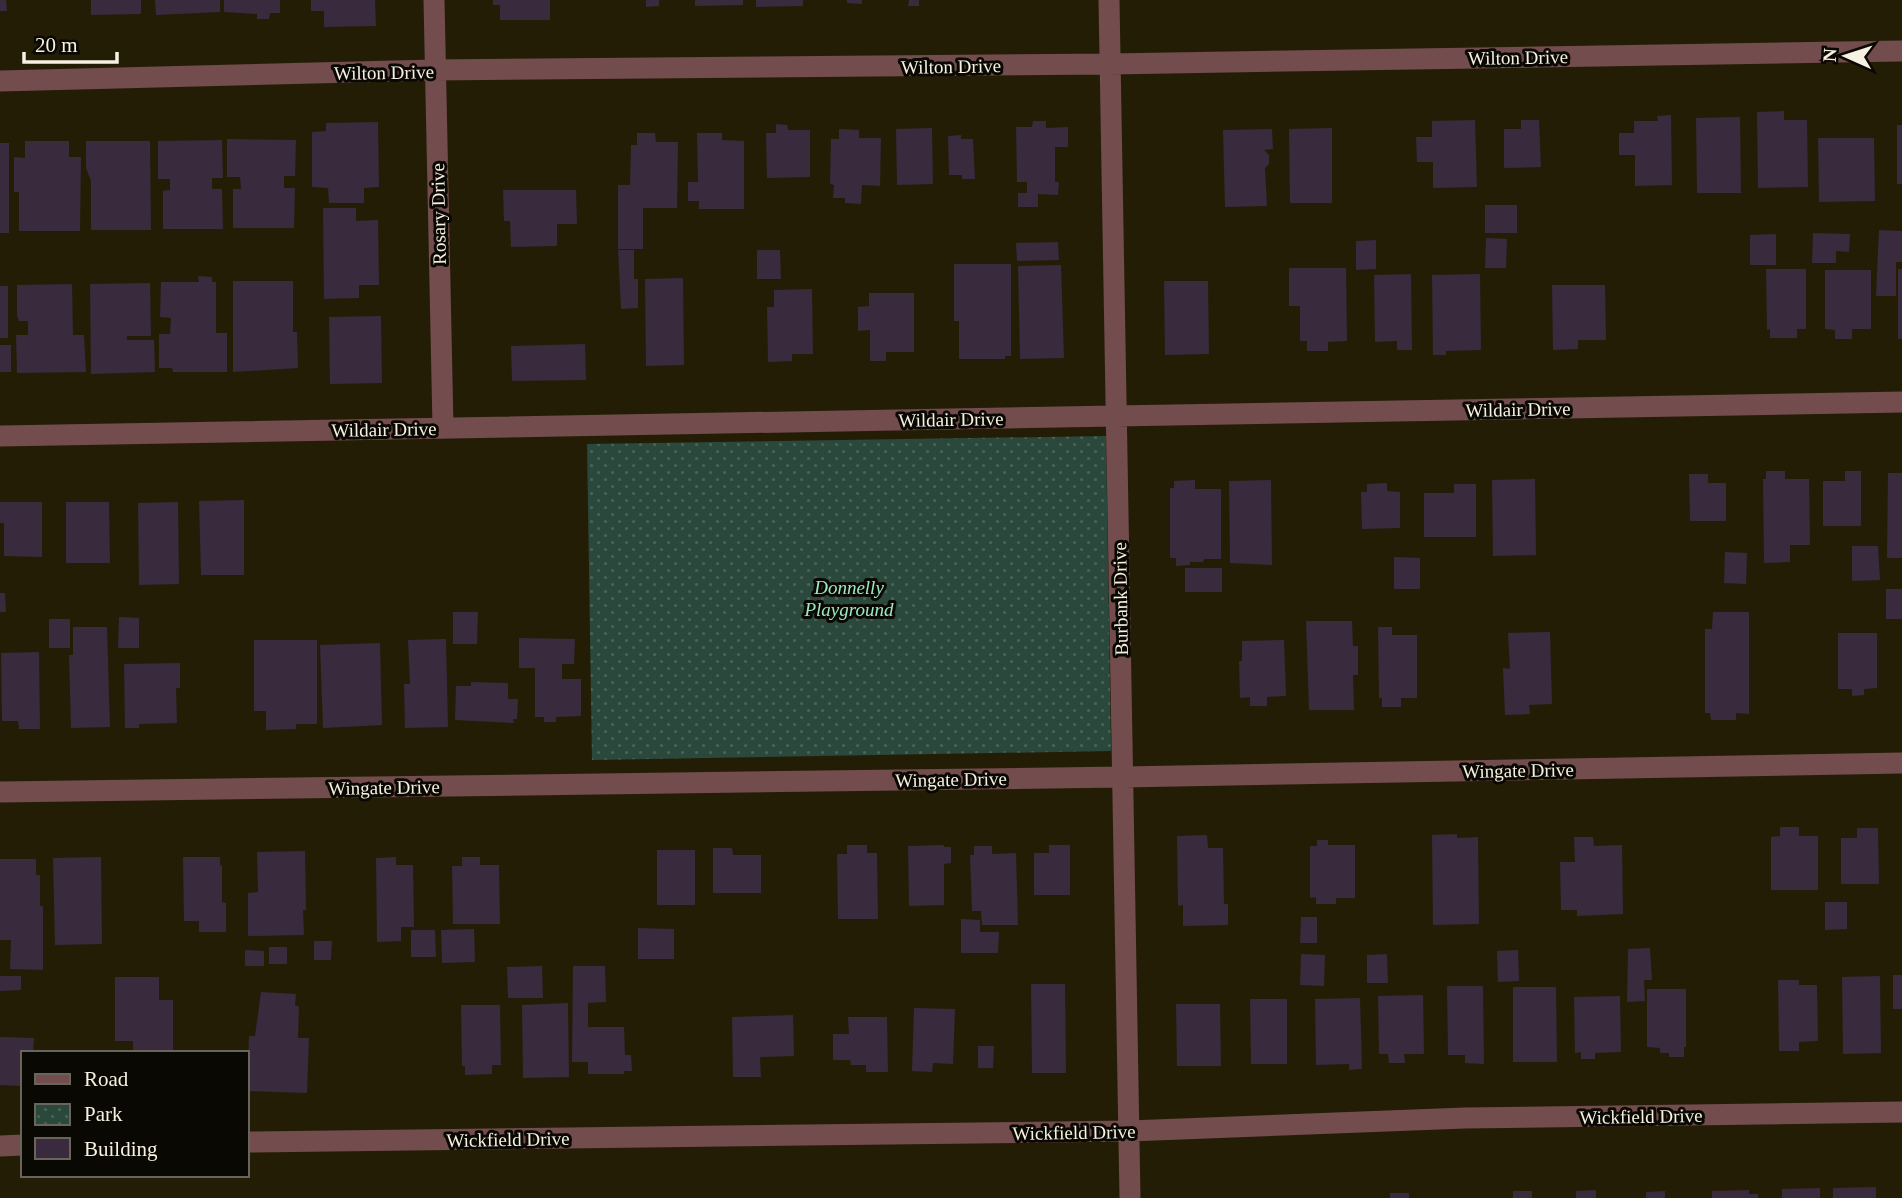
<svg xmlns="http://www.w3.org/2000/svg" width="1902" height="1198" font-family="Georgia,serif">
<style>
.park{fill:url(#park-dots)}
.building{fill:#392a3e}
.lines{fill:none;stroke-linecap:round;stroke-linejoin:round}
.street{stroke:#734c4d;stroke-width:21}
.labels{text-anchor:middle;stroke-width:6;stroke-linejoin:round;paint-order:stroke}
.street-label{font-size:19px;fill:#f6f1e2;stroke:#0a0802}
.park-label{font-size:19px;font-style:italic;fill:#9de8c5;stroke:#0a0802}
</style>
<defs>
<pattern id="park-dots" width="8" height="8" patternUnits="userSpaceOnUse" patternTransform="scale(1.75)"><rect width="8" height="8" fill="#2a483b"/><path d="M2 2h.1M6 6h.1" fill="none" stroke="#4a6357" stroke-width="1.8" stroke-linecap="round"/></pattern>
</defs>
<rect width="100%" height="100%" fill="#241d05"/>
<path class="park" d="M1106,436L1111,751L592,760L587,444Z"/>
<path class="building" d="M0,0H6L7,11H0Z
M91,0H141V14L91,15Z
M155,0H220V12L156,15Z
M224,0H280V13H270L269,19H257V14L224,12Z
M311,0H375L376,26L324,27V11H311Z
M493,0H550V20H500V5H493Z
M646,0H659V6L646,7Z
M695,0H743V5L695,6Z
M756,0H803V6L756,7Z
M847,0H862V4L847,3Z
M909,0H919V6H908Z
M1784,111V120H1807L1808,187L1758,188L1757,112Z
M1671,115L1672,185L1635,186V155H1619V133H1634V121H1658L1657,116Z
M1740,117L1741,193H1697L1696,118Z
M1475,120L1477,187L1433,188V162H1417L1416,137H1432V121Z
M1521,120H1539L1541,167L1504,168V129H1521Z
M1033,121H1046V128L1068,127V147H1055V182H1059L1058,195L1038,194V207H1018V193H1027V182H1017L1016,127H1032Z
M378,122L379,187L364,188V203H329L328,188L312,187V132L326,131V123Z
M776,124L787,125L788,130H810V177L767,178L766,133H776Z
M1897,125H1902V184H1897Z
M932,128L933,184L897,185L896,129Z
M1332,128V203H1290L1289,129Z
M839,129L859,130V138H881L880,186L862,185L861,204L845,203V198H833L834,185L830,184L831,139H839Z
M1272,129L1273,149L1264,150L1269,155V164L1265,168L1267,206L1225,207L1223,130Z
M637,133H655L656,142H678L677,208H643V249H618V185H630L631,145H637Z
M697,133H722V140L744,141V209H699V201H688V182H698Z
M961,135V139H973L975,179H962V175H949L948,136Z
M1818,138H1874L1875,201L1819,202Z
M227,139L296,140L295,176H284V188H295L294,228H233V189H241L240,177H227Z
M222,140L223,178H212V189H222L223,229H163V191L170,190V179H158V141Z
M25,141H69V157H81L80,231H19V192H14V157L25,158Z
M86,141H150L151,230H91V181L86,168Z
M0,143H9V233H0Z
M503,190H576L577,224H557V246L511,247L510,221H504Z
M1485,205H1517V233H1485Z
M323,208H356V221L378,220L379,285H359V298L324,299Z
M1879,230L1902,231V262H1896V296H1876Z
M1813,233L1850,234L1849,252L1836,251V263H1812Z
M1776,234V265H1750V235Z
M1486,238L1507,239L1506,268H1485Z
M1376,240V269L1356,270V241Z
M1058,242L1059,260L1017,261L1016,243Z
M618,250H634V279H638V308L621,309Z
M757,250H780L781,279H757Z
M954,264H1011V356H1005V359H959V321H954Z
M1061,265L1064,358L1020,359L1018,266Z
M1289,268H1346L1347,341L1328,342V351H1307V341H1300V306H1289Z
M1766,269H1806V329H1797V338H1770V329L1767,330Z
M1898,269H1902V339H1898Z
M1825,270H1871V329H1852V339H1835V330L1825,329Z
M1411,274L1412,350H1397V341L1375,342L1374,275Z
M1480,274L1481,350L1446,351V355H1433L1432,275Z
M198,276L212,277V282H216V333H227V372H173L172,368H159V334H170L171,318L160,317L161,282H199Z
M683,278L684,365L646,366L645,279Z
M233,281H293V332H297L298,368L233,372Z
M1164,281H1208L1209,354L1165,355Z
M150,283L151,336H127V340H154L155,372L91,374L90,284Z
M72,284L73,335H84L86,372L17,373L16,335H28V321H19L17,316V285Z
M1552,285H1605L1606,340H1578V349L1553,350Z
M0,286H8V338H0Z
M812,289L813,354H792V361L768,362L767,307H774V290Z
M869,293H914V352H886V361H870V330L858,331V307L869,306Z
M381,316L382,383L330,384L329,317Z
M585,344L586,380L512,381L511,346Z
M0,345H11V372H0Z
M1766,471H1785V479H1809L1810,545H1790V562L1764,563L1763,479H1766Z
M1845,471H1861V526H1823V481H1845Z
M1888,473H1902V558H1887Z
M1689,474H1708V483H1726V521H1690Z
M1535,479L1536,555L1493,556L1492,480Z
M1195,480V489H1221V559H1204L1203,562H1190V565L1176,566V558H1170V488H1174V481Z
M1271,480L1272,565L1230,563L1229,481Z
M1387,483V491L1400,492V528L1362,529L1361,492H1367V484Z
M1454,484H1476V537H1424V493H1454Z
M244,500V575H201L199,501Z
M0,502H42V557L4,556V523H0Z
M66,502H109L110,563H66Z
M178,502L179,584L139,585L138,503Z
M1852,546H1878L1880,580L1852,581Z
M1725,552L1747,553L1746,584L1724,583Z
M1394,557L1420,558V589H1394Z
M1185,568H1222V592H1185Z
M1886,589H1902V619H1886Z
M0,593H5L6,612H0Z
M453,612H478L477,644H453Z
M1713,612H1749V714L1736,713V720H1711L1710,713H1705V629H1712Z
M119,617L139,618V648H118Z
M49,619H70V648H49Z
M1306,621H1352L1353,646H1358V675H1353L1354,710H1309Z
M73,627H107L110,727L71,728L69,655H73Z
M1378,627H1392V635H1417V698H1401V707H1382V698H1379Z
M1550,632L1552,704L1529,705L1530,714L1505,715L1503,668L1510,669L1508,633Z
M1838,633H1877V688L1864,689V695L1852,696V689H1838Z
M519,638L575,639L574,664H562V679H581V716L556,717V722H544V717H535V668H519Z
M446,639L448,727L405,728L404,684H410L408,640Z
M254,640H317V724H296V729L266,730V711H254Z
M1284,640L1286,696L1267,697V706H1250V697L1240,698L1239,661H1242V641Z
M380,643L382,725L323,728L320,645Z
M39,652L40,729H19L18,721H2L1,653Z
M180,663V688H176L177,723L139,724V728H125L124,664Z
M471,682L508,683V699H518L517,719H513L514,723L455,720L456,686H471Z
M1780,827H1799V836H1818V890H1771V837L1780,836Z
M1857,828H1878L1879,884H1841V838H1857Z
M1457,834V838L1478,837L1479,924L1433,925L1432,835Z
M1207,835L1208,848H1223L1224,904H1228V925L1183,926V905L1178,906L1177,836Z
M1574,837H1593L1594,846L1622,845L1623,914L1577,916V910H1561L1560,862H1575Z
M1317,840H1328V845H1355V898H1336V904H1316V897L1310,898V846H1317Z
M847,845H867V853H877L878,919H838L837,854H847Z
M944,845V847H951V863L944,864V905L909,906L908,846Z
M1049,845H1070V895H1034V853H1049Z
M974,846H992V854L1016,853L1018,925H982L981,911H972L970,855H974Z
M713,848H732L733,855H761V893H713Z
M657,850H695V905H657Z
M305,851L306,910H303L304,935L248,936V893L258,892L257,852Z
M101,857L102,944L55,945L53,858Z
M183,857H220V866L222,865V902L226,903V932H199V921H184Z
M396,857V865H413L414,927H401V941L377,942L376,858Z
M462,857H480V865H499L500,924H453L452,866H462Z
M0,859H36V875H40V906H43V970L10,969L11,940H0Z
M1825,902H1847V929L1825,930Z
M1301,917H1317V943H1300Z
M961,919L980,920V932H999L998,953H961Z
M638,928L674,929V959H638Z
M474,929L475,962L442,963L441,930Z
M411,930H435L436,957H411Z
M314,941H332L331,960H314Z
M269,947H287V964H269Z
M1650,948L1652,980H1644L1645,1001L1627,1002L1628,949Z
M245,950L264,951V966H245Z
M1518,950L1519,981L1498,982L1497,951Z
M1301,954L1325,955L1324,986L1300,985Z
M1387,954L1388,983H1367V955Z
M542,966L543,998H508L507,967Z
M573,966H605L606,1002L588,1003V1027H624L625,1055H631L632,1071H624V1074H588V1062H572Z
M1893,975H1902V1009H1893Z
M0,976H21V990L0,991Z
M1880,976L1881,1053L1843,1054L1842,977Z
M115,977H159V1000H173V1053H133V1041H115Z
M1778,980H1799V985H1817L1818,1041L1799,1042V1051H1779Z
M1031,984H1065L1066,1073H1032Z
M1447,986H1483L1484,1064L1465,1063V1055H1448Z
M1513,987H1556L1557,1062H1513Z
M1647,989H1686V1047H1684V1057H1669V1053H1660V1048L1647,1047Z
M261,992L296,994L295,1006H299L298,1038H309L307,1093L247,1091L249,1036H255Z
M1423,995L1424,1054H1404L1405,1063H1389L1388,1054H1379L1378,996Z
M1620,996L1621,1052L1595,1053V1059H1581V1052L1575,1053L1574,997Z
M1360,998L1362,1069L1349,1070V1064L1316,1065L1315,999Z
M1250,999H1287V1064H1251Z
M568,1003L569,1077L523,1078L522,1005Z
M1176,1004H1220L1221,1066H1177Z
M461,1005H500L501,1065H492V1074L465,1075V1066H462Z
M914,1008L955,1009L953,1064L933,1063L932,1072L912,1071Z
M793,1015L794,1056L760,1057L761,1077H733L732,1017Z
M848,1017H887L888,1072H866V1065H851L850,1060H833V1034H849Z
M0,1037L34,1038L33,1053H23V1086L0,1085Z
M978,1046H994L993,1068H978Z
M1876,1187V1198H1833V1188Z
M1820,1188V1198H1782V1189Z
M1596,1190V1198H1576V1191Z
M1749,1190V1194H1758V1198H1712V1191Z
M1513,1191H1532V1198H1513Z
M1665,1191V1198H1646V1192Z
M1390,1193H1409V1198H1390Z"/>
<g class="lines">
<path class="street" d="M434,0L443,427
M1109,0L1130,1198
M0,81L434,70L1110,64L1902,51
M0,436L1902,402
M0,792L1123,777L1902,763
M247,1142L1129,1131L1465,1118L1902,1112
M0,1146L23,1145"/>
</g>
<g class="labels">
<g class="street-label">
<text transform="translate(1518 57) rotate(-1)" y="7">Wilton Drive</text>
<text transform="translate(951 66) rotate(-1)" y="7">Wilton Drive</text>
<text transform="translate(384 72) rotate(-1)" y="7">Wilton Drive</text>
<text transform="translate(438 214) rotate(-91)" y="7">Rosary Drive</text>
<text transform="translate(1518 409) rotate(-1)" y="7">Wildair Drive</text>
<text transform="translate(951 419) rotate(-1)" y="7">Wildair Drive</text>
<text transform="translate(384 429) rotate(-1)" y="7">Wildair Drive</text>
<text transform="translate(1120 599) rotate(-91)" y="7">Burbank Drive</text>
<text transform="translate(1518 770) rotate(-1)" y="7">Wingate Drive</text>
<text transform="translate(951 779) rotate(-1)" y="7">Wingate Drive</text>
<text transform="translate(384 787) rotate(-1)" y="7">Wingate Drive</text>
<text transform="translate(1641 1116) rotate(-1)" y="7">Wickfield Drive</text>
<text transform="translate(1074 1132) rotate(-1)" y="7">Wickfield Drive</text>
<text transform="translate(508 1139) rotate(-1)" y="7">Wickfield Drive</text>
</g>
<g class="park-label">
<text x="849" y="594">Donnelly<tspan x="849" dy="22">Playground</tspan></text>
</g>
</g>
<rect x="21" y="1051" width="228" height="126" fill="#0a0802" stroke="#68655c" stroke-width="2"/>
<rect x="35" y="1074" width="35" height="10" fill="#734c4d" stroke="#68655c" stroke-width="2"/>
<text x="84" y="1086" font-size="21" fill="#f6f1e2">Road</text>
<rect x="35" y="1104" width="35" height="21" fill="url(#park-dots)" stroke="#68655c" stroke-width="2"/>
<text x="84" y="1121" font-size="21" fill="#f6f1e2">Park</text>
<rect x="35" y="1138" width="35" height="21" fill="#392a3e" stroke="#68655c" stroke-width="2"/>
<text x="84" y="1156" font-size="21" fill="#f6f1e2">Building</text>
<g transform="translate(1846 56) rotate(273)" stroke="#0a0802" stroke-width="5" paint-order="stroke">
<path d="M0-5L12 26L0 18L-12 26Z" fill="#f6f1e2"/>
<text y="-10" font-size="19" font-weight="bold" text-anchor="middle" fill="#f6f1e2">N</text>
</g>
<path d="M24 52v10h93v-10" fill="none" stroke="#f6f1e2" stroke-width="3.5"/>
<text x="35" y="52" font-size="21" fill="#f6f1e2" stroke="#0a0802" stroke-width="5" paint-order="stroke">20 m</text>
</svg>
